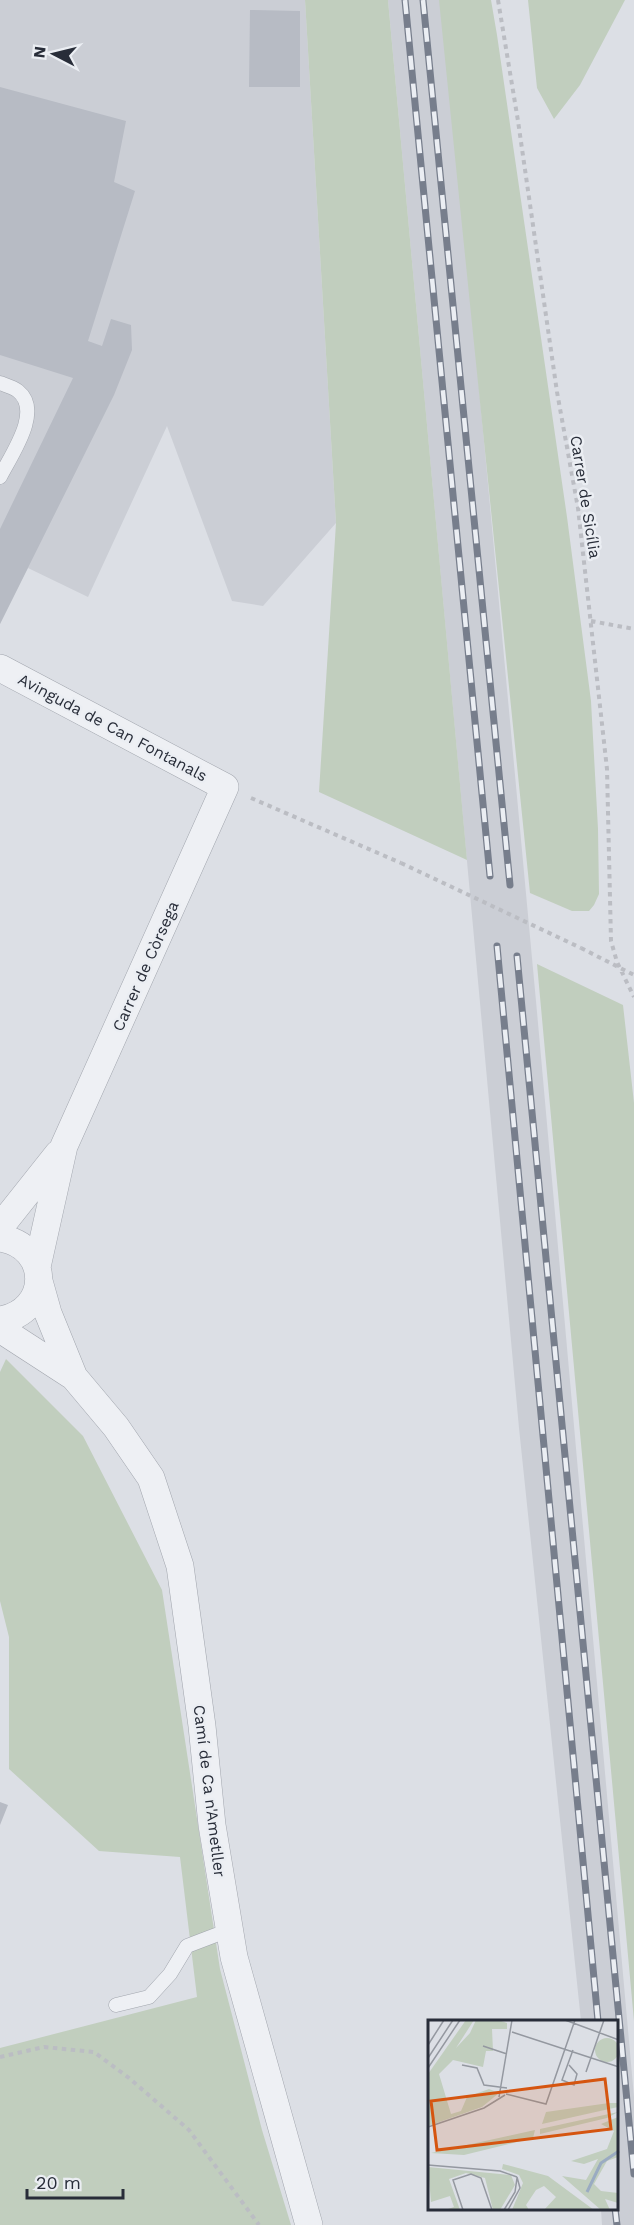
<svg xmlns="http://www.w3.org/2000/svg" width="634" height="2225" font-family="'Work Sans',sans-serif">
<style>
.built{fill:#cbced5}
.green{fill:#c1cebe}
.building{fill:#b7bbc4}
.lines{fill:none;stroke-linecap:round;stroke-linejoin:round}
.service-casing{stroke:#a2a6ae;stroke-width:15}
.minor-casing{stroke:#a2a6ae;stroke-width:28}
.path{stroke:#bbbdc3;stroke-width:4;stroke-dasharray:4.5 4.5;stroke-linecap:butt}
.service{stroke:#eef0f4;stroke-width:14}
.minor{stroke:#eef0f4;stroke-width:27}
.rail-casing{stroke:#777e8c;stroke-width:7}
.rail{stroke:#ebeef3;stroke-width:4.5;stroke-dasharray:14;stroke-linecap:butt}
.path-bridge{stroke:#bbbdc3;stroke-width:4;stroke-dasharray:4.5 4.5;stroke-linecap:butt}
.labels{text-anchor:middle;stroke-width:5;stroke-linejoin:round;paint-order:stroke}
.street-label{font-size:16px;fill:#282d39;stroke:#ebeef3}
.inset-river{fill:none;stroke:#9aabc2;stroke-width:3}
.inset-road{fill:none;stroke:#9498a0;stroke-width:1.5}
.view{fill:#d55510;fill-opacity:0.15;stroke:#d55510;stroke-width:3}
.inset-edge{fill:none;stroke:#282d39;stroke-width:3}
</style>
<rect width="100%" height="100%" fill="#dcdfe5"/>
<path class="built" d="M0,0H305L336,523L263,606L232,601L167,426L88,597L28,568L0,624Z
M388,0H443L537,1012L634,2097V2225H602L601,2209L618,2208V2021H581L519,1428Z"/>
<path class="green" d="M305,0H388L467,860L319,792L336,523Z
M439,0H491L497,35L567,517L591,701L598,829L599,894L594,905L589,911H572L530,893Z
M528,0H625L580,85L554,119L537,88Z
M537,964L623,1005L634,1103V2021Z
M6,1359L83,1436L162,1590L220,1969L262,2130L291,2225H0V2048L197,1997L180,1857L99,1851L9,1769V1637L0,1601V1372Z"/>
<path class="building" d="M250,10L300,11V87H249Z
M0,87L126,121L114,182L135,191L88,341L102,346L111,319L131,325L132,350L114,395L0,624V529L73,378L0,355Z
M0,1802L8,1805L0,1825Z"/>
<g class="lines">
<defs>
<path id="service" d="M0,383C5,385 13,387 18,391C43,411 11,455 0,477
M116,2005L149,1997L170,1974L187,1946L229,1930"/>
<path id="minor" d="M0,668L225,787L64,1146L37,1267
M0,1227L58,1154
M0,1238C52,1246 51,1312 0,1320
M39,1281L48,1313L74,1377
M0,1329L74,1377L116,1427L151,1478L180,1566L202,1726L212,1825L234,1957L309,2225"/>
</defs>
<use href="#service" class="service-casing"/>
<use href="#minor" class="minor-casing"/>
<path class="path" d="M498,0L518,121L557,392L578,508L607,769L611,941L617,962L634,997
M591,621L634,629
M251,798L401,863
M581,948L634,975
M0,2057L44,2047L94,2052L129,2078L189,2130L259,2225"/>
<use href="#service" class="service"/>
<use href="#minor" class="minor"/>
<defs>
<path id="rail" d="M405,0L490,876
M423,0L510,885
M497,946L598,2021
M517,956L634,2174
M615,2208L617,2225"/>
</defs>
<use href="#rail" class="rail-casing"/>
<use href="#rail" class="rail"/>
<path class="path-bridge" d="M401,863L581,948"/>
</g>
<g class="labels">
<g class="street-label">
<text transform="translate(586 497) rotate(81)" y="6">Carrer de Sicília</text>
<text transform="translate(113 727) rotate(28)" y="6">Avinguda de Can Fontanals</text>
<text transform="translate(145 966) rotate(-66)" y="6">Carrer de Còrsega</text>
<text transform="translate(210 1791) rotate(83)" y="6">Camí de Ca n'Ametller</text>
</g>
</g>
<g transform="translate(428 2020)">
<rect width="190" height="190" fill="#dcdfe5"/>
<path d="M38,0H46L28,28L42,13L48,0H70L79,3V9H64L65,31H58L55,47L25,40L11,54L23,94L33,91L39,77L61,69L71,73L54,87L0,106V54ZM167 30a12 12 0 1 1 24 0a12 12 0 1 1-24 0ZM181,83H190V87L114,104L118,92ZM190,92L179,98L112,114V109ZM190,97V137L179,141L166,164L173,171L190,173V183L177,179L182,190H173L134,156L158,160L170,139L156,144L143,141L179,129L186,111L173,104ZM107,110L105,118L36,135L3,133ZM75,144L120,156L166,190H116L128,177L116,166L108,170L98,185L101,190H84L95,163L91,155L74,149ZM0,147L83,155L87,165L72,190H65L57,158L38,153L21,159L32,190H17L26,187L22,176L3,182Z" fill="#c1cebe"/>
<path class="inset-river" d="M159,172L173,143L191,131"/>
<path class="inset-road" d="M137,0L191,20M84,12L191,47M0,25L16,0M55,26L79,34M0,38L25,0M34,45L49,48L56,65L79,68M141,45L149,54L146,65L134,60L145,30M0,48L32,0M158,52L176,0M78,74L118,84L147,0M71,77L84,0M0,107L56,88L77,75M0,145L72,151L89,157M35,190L25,160L43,154L53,158L64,190M76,190L87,172L89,158M80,190L92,168L89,157"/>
<path class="view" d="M177,59L183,109L9,130L3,81Z"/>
<rect width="190" height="190" class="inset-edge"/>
</g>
<g transform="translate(54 54) rotate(277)" stroke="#ebeef3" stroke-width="4.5" paint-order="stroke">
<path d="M0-4.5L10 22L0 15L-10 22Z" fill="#282d39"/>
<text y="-9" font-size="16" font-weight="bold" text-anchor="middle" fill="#282d39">N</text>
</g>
<path d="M27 2189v9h96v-9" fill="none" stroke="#282d39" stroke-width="3"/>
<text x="36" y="2189" font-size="18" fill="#282d39" stroke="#ebeef3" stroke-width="4.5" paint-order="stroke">20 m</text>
</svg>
